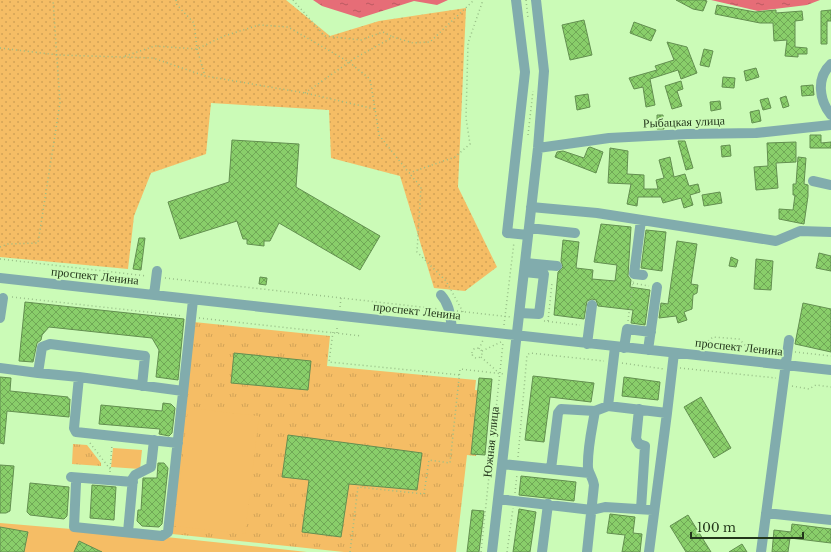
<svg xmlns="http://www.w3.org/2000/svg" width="831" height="552" font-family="'Libre Baskerville',serif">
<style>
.grass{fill:url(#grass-dots)}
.park{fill:url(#park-tufts)}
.pitch{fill:#f5bd65}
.water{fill:url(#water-ripples)}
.building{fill:url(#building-cross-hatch);stroke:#638f50}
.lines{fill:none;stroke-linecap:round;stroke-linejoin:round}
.path{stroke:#97be87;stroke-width:1.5;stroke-dasharray:1 3;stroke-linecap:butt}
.minor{stroke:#81acad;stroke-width:10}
.labels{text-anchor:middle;stroke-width:3.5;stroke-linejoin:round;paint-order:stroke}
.street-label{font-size:12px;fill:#23361b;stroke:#cbfbb7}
</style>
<defs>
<pattern id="grass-dots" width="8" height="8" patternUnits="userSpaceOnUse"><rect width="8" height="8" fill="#f5bd65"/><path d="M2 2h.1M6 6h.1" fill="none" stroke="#d2a357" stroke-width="1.8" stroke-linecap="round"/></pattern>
<pattern id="park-tufts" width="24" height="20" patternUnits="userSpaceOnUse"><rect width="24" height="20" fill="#f5bd65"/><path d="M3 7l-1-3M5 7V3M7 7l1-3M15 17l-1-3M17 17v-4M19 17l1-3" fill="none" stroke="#d2a357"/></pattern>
<pattern id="water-ripples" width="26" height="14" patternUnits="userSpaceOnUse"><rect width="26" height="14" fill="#e66d77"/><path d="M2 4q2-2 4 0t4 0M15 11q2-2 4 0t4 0" fill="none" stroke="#ba5a61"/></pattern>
<pattern id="building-cross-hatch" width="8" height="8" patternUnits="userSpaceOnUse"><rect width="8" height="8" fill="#89ce6a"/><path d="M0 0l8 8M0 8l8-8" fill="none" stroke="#70a856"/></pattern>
</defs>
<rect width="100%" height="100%" fill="#cbfbb7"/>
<path class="grass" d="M0,0H286L330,36L379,21L466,8L458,187L497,267L465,291L434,288L400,176L331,158L329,110L211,103L206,154L151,173L134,216L128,269L0,257Z"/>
<path class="park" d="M194,322L330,336L327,366L476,380L475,390L483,391L476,456L467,455L456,552H344L172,534Z
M73,444L87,445L101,463V466L72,464Z"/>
<path class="pitch" d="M188,408L259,416L245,534L175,526Z
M113,448L142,450L140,469L111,467Z
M0,523L166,537L307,552H0Z"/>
<path class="water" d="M313,0H448L437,5L414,1L360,18L322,6Z
M711,0H820L807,5L758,11Z"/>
<path class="building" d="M676,0H704L707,1L703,11L693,9Z
M717,5L755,12L776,10V13L802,11L803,20L795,21V47L807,48V54H798V57L785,56L787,40L774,41L773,23H760L715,14Z
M831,10V21H827V44H821V11Z
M584,20L592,55L570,60L562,25Z
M634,22L656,30L651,41L630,33Z
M667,42L687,47L697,73L681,79L678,70L650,79L655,105L646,107L643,87L634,89L629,78L657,70L655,66L674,60Z
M704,49L713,51L709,67L700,65Z
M756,68L759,77L746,81L744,71Z
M723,77L735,78L734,88L722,87Z
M681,81L683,89L677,91L682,106L672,109L665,86Z
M813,85L814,95L802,96L801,86Z
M588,94L590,107L577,110L575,96Z
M786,96L789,106L783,108L780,98Z
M768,98L771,108L763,110L760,100Z
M720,101L721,109L711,111L710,102Z
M759,110L761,121L752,123L750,112Z
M657,115H663L664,129H657Z
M810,135H821V143L831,142V148H810Z
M232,140L299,144L296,187L380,236L360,270L279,223L270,241H264V246L247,244V239H243L237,221L180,239L168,202L229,182Z
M678,141H685L693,168L686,170Z
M796,142V162L776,163L778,188L756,190L754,167L768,166L767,143Z
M730,145L731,156L722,157L721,146Z
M590,147L603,152L596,173L555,157L557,152L563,151L584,158L588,148Z
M610,148L628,151L627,174L644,175V189H658L656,180L664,178L659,160L670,157L674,177L685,174L689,186L698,184L700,192L690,195L693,205L684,208L681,198L663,203L661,197H638L637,206L627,204L631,184L608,183Z
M798,157L806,158L804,184L808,185V196L804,224L779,219V209L793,210L795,195H793V184H796Z
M720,192L722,203L704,206L702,195Z
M601,224L631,227L628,276L631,280L630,287L650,290L645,325L631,323L633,310L598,306L596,300L592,299L587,301L584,319L554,315L558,272L563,267L561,261L563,240L579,242L576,268L593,270L592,279L615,281L617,265L594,262Z
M646,230L666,232L662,271L641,268Z
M139,238H145L141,270L133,269Z
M677,241L697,244L691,284L698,285L697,293L693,295L692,309L684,312L687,320L678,323L676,316L659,318L661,303L668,304Z
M819,253L831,256V271L816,268Z
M731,257L738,260L736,267L729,266Z
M756,259L773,261L771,290L754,289Z
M260,277L267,278L266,285L259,284Z
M25,302L184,319L178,380L156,377L159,350L152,338L49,327L42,335L41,340L37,343L33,362L19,361Z
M803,303L831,309V352L795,344Z
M234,353L311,361L308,390L231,383Z
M533,376L594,383L591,402L550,397L544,442L525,440Z
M0,377L11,378L10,391L68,397V399H70L69,417L7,411L4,444L0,443Z
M624,377L660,382L658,400L622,396Z
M479,378L492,379L485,455L471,454Z
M701,397L731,448L714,458L684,407Z
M163,403L171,404L175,408L172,433L169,436L159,434L160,429L99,424L101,405L162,411Z
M288,435L422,453L417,490L349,484L341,537L302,532L309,480L282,477Z
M158,463H164L168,468L162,524L159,527L142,526L137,521L138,510H141L143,478H157Z
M0,465L14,466L10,511L6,513H0Z
M521,476L576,482L574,501L519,495Z
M30,483L69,487L67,516L64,519L30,515L27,512Z
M92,485L116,487L114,520L90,518Z
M519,509L536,512L530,552H513Z
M472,510L484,511L479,552H467Z
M610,514L635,517L633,533L642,534L640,552H622L625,535L607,533Z
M688,515L711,552H686L670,526Z
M792,524L831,529V543L790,538L788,552H772L774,530L791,532Z
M0,527L28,532L24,552H0Z
M79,541L102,552H74Z
M742,544L747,552H729Z"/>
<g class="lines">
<path class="path" d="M176,0L177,5L194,23L197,49L205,76
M293,0L325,36L361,40L383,32L393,37
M526,0L528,18
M0,48L58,55L153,58L205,76L305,93L375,109L379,135L409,173
M125,56L155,46L197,49L224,36L259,25L288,27L349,62L370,79L375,109
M305,93L355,58L393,37L413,43L430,42L474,0
M528,135L533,91
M0,247L8,244L38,243L60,103L53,0
M0,259L147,276
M165,278L439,309
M633,283L649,286
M12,297L183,316
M340,307L341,298
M457,311L511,317
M463,312L446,281L417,252L421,187L409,173L455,157L470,144L466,118L468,43L482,3L481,0
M199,318L362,336
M544,321L580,325
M548,321L552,283
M628,321L633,281
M504,325L514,242
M333,332L329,362L460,375
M337,333V325
M702,346L713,337L739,339L747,347L779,350
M472 353a5 5 0 1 1 10 0a5 5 0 1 1-10 0Z
M479,349L483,340
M482,351L501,342
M795,352L831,356
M481,357L499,373
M622,363L664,369
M680,368L776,378
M792,386L809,389L816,385L831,387
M90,443L110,469
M518,457L527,355L530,353L604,361
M110,472L112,444
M515,493L517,474
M350,552L358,487L424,494L429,460L450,463L460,369L504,374
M481,552L503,343
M507,552L513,508"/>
<path class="minor" d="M516,0L525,72L507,233L528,235
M831,64C816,78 819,100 831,115
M538,148L609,138L687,134L756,133L831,125
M813,181L831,185
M531,207L597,213L776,241L800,231L831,232
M641,220L634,274L643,275
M529,228L575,233
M525,263L557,266
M0,278L831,370
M154,295L157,271
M441,295C450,305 450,316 452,328
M520,313L539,314L544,274L524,272
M0,318L3,298
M587,344L592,305
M624,348L627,329L651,332
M648,350L657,287
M0,368L38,373L42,347L50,344L145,356L142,386
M38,373L79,377L183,391
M79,377L74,428L76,432L178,443
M608,406L615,347
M639,409L636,439L639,444L645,446L641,509
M502,464L589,473
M551,469L558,413L561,409L595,411L608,406L667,413L674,353
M71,477L133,482
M76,483L74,527L162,536L168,532L193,300
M498,499L592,510L605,507L653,510
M766,513L831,520
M128,532L133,478L135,475L151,467L154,440
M492,552L538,148L544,71L536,0
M542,552L548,504
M587,552L594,485C593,478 589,474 588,468C587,449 592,429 595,411
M649,552L667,413
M761,552L789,340"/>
</g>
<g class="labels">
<g class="street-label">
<text transform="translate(684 122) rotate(-2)" y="4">Рыбацкая улица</text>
<text transform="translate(95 276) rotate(6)" y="4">проспект Ленина</text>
<text transform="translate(417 311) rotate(6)" y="4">проспект Ленина</text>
<text transform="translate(739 347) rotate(6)" y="4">проспект Ленина</text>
<text transform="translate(491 442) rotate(-84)" y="4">Южная улица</text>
</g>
</g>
<path d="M691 532v6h112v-6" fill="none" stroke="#23361b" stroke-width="2"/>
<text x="697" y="532" font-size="12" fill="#23361b" stroke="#cbfbb7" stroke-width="3" paint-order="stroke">100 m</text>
</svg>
